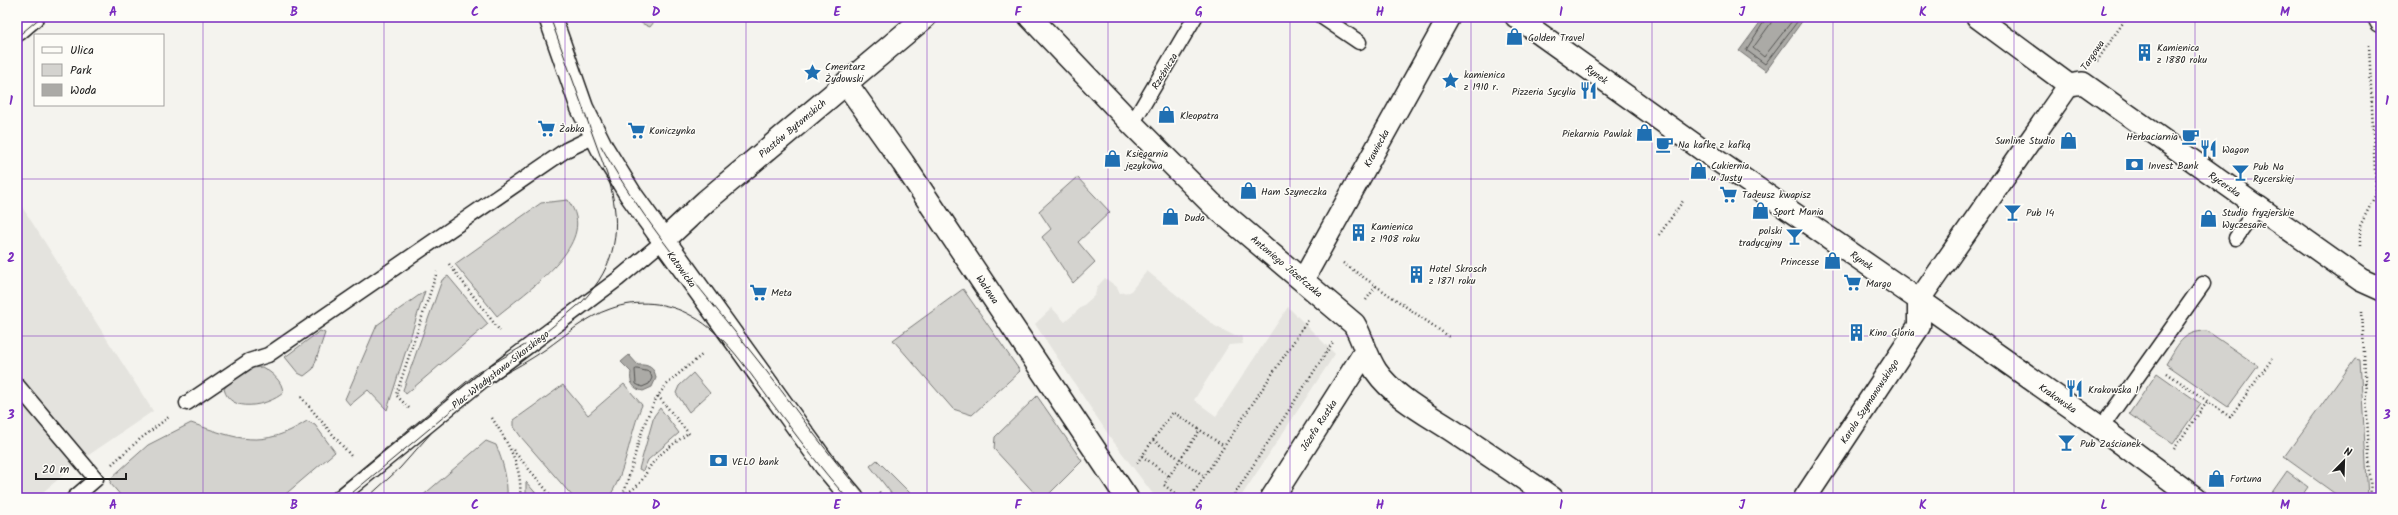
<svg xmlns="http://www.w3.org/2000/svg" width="2398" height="515" font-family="Kalam,sans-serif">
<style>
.built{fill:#e4e3de}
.green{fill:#d4d3cf;stroke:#787876}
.water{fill:#abaaa6;stroke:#72716f}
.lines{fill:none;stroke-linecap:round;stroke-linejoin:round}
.shore{stroke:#555553;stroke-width:1}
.service-casing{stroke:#1c1c1c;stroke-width:17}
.pedestrian-casing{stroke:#1c1c1c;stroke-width:24}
.minor-casing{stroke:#1c1c1c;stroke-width:25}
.path{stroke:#1c1c1c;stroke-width:2.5;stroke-dasharray:1 3;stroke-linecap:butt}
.service{stroke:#fdfcf7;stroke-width:14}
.pedestrian{stroke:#fdfcf7;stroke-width:21}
.minor{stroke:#fdfcf7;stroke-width:22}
.tram{stroke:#1c1c1c;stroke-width:1}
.grid{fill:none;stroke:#7b2cbf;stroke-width:1;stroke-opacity:0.55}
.labels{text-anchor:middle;stroke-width:3;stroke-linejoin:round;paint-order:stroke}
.poi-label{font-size:10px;fill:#1c1c1c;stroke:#fdfcf7;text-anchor:start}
.street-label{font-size:10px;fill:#1c1c1c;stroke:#fdfcf7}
.neatline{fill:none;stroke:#7b2cbf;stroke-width:1.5}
.grid-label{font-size:13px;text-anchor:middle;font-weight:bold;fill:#7b2cbf}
</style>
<rect width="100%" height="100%" fill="#f4f3ee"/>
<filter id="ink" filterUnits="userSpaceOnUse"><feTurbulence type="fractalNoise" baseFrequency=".025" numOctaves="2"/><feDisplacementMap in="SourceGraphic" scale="8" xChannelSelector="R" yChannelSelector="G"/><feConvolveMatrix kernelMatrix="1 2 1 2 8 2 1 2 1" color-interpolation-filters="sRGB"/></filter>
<g filter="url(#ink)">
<path class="built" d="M17,199L153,411L80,461L43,492H46L45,496L39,498H17Z
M1147,271L1215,326L1235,336L1241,335L1243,344L1229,345L1194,400L1216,416L1288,307L1335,354L1240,498H1156L1110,437L1035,324L1052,308L1065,322L1095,295L1097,287L1105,278L1117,287L1120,293L1130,292Z"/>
<path class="green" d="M639,17H658L650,27L641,23Z
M1077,177L1110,212L1078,242L1095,262L1073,283L1042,237L1051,229L1039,211Z
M568,200C571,205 575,211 576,217C584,254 522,295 497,316L455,264L541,203Z
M448,276L488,324L406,394L403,390L442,280Z
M963,289L1020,371L972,415L953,409L893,340Z
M425,291L387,410L368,390L350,405L345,399L377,325Z
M320,331L325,333L313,369L304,376L298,373L285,357Z
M2207,331L2258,366L2228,407L2166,364C2178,345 2182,331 2207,331Z
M2355,359L2360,360L2368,498H2341L2284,457Z
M262,367C271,372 283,381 283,393C268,406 230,414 224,389L227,385L252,368Z
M693,373L710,393L689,412L676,393L679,386Z
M2157,373L2201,404L2173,444L2129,414Z
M624,384L642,405C630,432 625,477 608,498H574L521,437L514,427V420L563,385L588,415Z
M1037,396L1082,461L1045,498H1039L994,449L995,437Z
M660,408L679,433L648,460L643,471L639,469L654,416Z
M307,421L315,425L335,452L281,498H123L110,483L111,478L148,445L191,423C238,439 262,450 307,421Z
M486,441L496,445C503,462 508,479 507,498H420Z
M877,460L915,498H895L870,466Z
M2287,471L2308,487L2300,498H2268Z
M526,482L540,498H526Z"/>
<path class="water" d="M1764,17H1799L1803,20L1766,71L1739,51Z
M629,355L638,365C648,364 655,368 656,378L652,387L643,391C633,389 629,382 631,372L621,362Z"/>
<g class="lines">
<path class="shore" d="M1767,17L1746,50L1765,64L1797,22V17
M1772,17L1771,23L1753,48L1764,57L1792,21V17
M637,369L650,372L652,378L649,384L642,387L636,384L635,370Z"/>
<defs>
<path id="service" d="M1322,17L1359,42
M1132,124L1195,17
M2236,238L2258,207
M17,385L96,479L74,498
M187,403L249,361L268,355L566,150L595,136
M2101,428L2203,284
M339,498L487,377L618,279L662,242"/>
<path id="pedestrian" d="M1516,17L1715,159L1919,300L2069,85
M1977,17L2069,85
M2069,85L2083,83L2258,207
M1303,280L1449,17"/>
<path id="minor" d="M550,17L582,108L602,148L631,195L826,466L853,498
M1030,17L1132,124L1212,204L1354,324C1363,339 1366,356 1376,371C1394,397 1427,414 1453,431C1486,453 1519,475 1552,498
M2379,17L2381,21
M17,30L32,17
M846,83L903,163L1127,498
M2258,207L2361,280L2381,289
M662,242L706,201L925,17
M1919,300L2101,428L2195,498
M1272,498L1365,352
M1805,498L1919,326V300"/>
</defs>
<use href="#service" class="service-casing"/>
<use href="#pedestrian" class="pedestrian-casing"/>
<use href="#minor" class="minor-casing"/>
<path class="path" d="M2097,61L2127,17
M1659,235L1683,201
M2360,246V226L2376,194L2369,45
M1343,263L1451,338
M449,264L500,331
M1366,300L1376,286
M2362,311L2371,498
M2167,373L2230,417L2272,359
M658,396L690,435
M301,397L351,456
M409,408L396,395L437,272
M492,418C508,443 523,467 520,498
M1153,440L1204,476
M2174,449L2207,402
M513,450L553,498
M1142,456L1169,476L1164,485L1181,498
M1137,463L1173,412L1224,446
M112,464L139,440L170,416
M1169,476L1200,430
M879,492L884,498
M620,498L623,495C634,463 640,425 658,396C669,379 688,367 703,354
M625,498L623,495C646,484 642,474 656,459C665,449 677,442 688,433
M1190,498L1308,320
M1232,498L1333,342"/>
<use href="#service" class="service"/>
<use href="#pedestrian" class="pedestrian"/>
<use href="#minor" class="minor"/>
<path class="tram" d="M17,37L41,17
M601,146C643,222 698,286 752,353C791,401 825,453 867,498
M497,378C514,369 530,360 546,349C567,334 586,317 610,309C637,299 668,302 692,316C726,334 749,373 772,403C796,435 820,468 847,498
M326,498L477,373L525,345
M346,498L582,302C617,264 622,229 609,180L550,17
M367,498L400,468L432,432"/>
</g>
</g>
<path class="grid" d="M203,17V498M384,17V498M565,17V498M746,17V498M927,17V498M1108,17V498M1290,17V498M1471,17V498M1652,17V498M1833,17V498M2014,17V498M2195,17V498M17,179H2381M17,336H2381"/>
<defs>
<symbol id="shop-bare" viewBox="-9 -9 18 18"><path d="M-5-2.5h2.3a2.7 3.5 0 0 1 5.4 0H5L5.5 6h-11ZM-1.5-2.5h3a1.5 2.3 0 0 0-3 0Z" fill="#1f6fb2" stroke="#fdfcf7" stroke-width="2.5" paint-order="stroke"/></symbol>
<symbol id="building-bare" viewBox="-9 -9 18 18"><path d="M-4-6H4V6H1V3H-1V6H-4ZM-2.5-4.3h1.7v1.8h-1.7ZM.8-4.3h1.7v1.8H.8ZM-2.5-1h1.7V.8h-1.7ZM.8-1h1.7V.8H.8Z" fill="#1f6fb2" stroke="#fdfcf7" stroke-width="2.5" paint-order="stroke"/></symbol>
<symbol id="sight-bare" viewBox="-9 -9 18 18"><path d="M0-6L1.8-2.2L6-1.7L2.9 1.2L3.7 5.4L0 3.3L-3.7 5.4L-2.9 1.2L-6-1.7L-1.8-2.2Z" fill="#1f6fb2" stroke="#fdfcf7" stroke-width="2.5" paint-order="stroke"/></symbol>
<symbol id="restaurant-bare" viewBox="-9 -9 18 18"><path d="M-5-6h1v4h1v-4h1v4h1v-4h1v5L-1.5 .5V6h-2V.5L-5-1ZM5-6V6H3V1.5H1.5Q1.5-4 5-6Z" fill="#1f6fb2" stroke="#fdfcf7" stroke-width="2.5" paint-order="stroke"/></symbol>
<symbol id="supermarket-bare" viewBox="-9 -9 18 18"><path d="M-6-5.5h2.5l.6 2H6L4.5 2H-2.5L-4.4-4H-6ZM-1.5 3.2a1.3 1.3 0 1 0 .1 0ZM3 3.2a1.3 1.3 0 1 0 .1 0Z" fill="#1f6fb2" stroke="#fdfcf7" stroke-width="2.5" paint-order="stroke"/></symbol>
<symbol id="cafe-bare" viewBox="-9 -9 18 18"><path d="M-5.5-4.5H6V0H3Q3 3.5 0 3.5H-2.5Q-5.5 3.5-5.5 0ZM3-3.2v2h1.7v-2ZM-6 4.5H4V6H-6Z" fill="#1f6fb2" stroke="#fdfcf7" stroke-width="2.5" paint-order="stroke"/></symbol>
<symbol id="bank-bare" viewBox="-9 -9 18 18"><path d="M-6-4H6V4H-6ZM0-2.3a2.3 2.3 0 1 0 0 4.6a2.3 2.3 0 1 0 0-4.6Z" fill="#1f6fb2" stroke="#fdfcf7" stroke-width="2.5" paint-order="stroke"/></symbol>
<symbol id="bar-bare" viewBox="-9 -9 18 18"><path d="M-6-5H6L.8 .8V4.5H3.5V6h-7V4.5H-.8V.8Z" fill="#1f6fb2" stroke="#fdfcf7" stroke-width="2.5" paint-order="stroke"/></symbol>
</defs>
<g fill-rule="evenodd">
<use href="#shop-bare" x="1502" y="24" width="25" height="25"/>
<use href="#building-bare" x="2132" y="40" width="25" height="25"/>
<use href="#sight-bare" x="800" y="60" width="25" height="25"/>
<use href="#sight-bare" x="1438" y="68" width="25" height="25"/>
<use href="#restaurant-bare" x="1576" y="78" width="25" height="25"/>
<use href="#shop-bare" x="1154" y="102" width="25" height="25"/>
<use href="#supermarket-bare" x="534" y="116" width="25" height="25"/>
<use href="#supermarket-bare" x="624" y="118" width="25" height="25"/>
<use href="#shop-bare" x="1632" y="120" width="25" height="25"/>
<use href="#cafe-bare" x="2178" y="124" width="25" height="25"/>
<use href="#shop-bare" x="2056" y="128" width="25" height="25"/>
<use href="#cafe-bare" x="1652" y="132" width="25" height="25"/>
<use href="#restaurant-bare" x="2196" y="136" width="25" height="25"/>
<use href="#shop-bare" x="1100" y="146" width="25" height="25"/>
<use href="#bank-bare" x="2122" y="152" width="25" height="25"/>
<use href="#shop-bare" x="1686" y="158" width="25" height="25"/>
<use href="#bar-bare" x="2228" y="160" width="25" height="25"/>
<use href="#shop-bare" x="1236" y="178" width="25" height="25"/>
<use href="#supermarket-bare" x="1716" y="182" width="25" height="25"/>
<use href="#shop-bare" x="1748" y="198" width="25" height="25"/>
<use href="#bar-bare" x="2000" y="200" width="25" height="25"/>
<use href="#shop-bare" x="1158" y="204" width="25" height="25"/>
<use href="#shop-bare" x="2196" y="206" width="25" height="25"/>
<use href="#building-bare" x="1346" y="220" width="25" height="25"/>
<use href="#bar-bare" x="1782" y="224" width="25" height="25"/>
<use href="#shop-bare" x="1820" y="248" width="25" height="25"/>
<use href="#building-bare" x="1404" y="262" width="25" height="25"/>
<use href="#supermarket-bare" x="1840" y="270" width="25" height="25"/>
<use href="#supermarket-bare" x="746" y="280" width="25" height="25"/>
<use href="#building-bare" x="1844" y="320" width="25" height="25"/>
<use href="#restaurant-bare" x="2062" y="376" width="25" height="25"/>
<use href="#bar-bare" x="2054" y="430" width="25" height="25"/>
<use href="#bank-bare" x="706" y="448" width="25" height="25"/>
<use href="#shop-bare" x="2204" y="466" width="25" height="25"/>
</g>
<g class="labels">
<g class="poi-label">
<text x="1528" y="41">Golden Travel</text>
<text x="2157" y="51">Kamienica<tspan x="2157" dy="12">z 1880 roku</tspan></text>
<text x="825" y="70">Cmentarz<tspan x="825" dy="12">Żydowski</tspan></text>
<text x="1464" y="78">kamienica<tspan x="1464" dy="12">z 1910 r.</tspan></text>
<text x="1576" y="95" text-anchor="end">Pizzeria Sycylia</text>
<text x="1180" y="119">Kleopatra</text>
<text x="559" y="132">Żabka</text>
<text x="649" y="134">Koniczynka</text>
<text x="1632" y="137" text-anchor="end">Piekarnia Pawlak</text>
<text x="2178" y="140" text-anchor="end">Herbaciarnia</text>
<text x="2055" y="144" text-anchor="end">Sunline Studio</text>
<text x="1678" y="148">Na kafkę z kafką</text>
<text x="2222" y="153">Wagon</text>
<text x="1126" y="157">Księgarnia<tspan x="1126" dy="12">językowa</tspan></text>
<text x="1711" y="169">Cukiernia<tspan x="1711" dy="12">u Justy</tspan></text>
<text x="2148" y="169">Invest Bank</text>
<text x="2253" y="170">Pub Na<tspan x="2253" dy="12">Rycerskiej</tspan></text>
<text x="1261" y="195">Ham Szyneczka</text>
<text x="1742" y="198">Tadeusz kwapisz</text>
<text x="1773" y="215">Sport Mania</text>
<text x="2026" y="216">Pub 14</text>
<text x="2222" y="216">Studio fryzjerskie<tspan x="2222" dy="12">Wyczesane</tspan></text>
<text x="1184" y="221">Duda</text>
<text x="1371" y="230">Kamienica<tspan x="1371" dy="12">z 1908 roku</tspan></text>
<text x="1782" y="234" text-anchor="end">polski<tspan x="1782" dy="12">tradycyjny</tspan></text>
<text x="1819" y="265" text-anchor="end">Princesse</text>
<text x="1429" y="272">Hotel Skrosch<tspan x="1429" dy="12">z 1871 roku</tspan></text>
<text x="1866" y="287">Margo</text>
<text x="771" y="296">Meta</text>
<text x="1869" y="336">Kino Gloria</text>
<text x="2088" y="393">Krakowska 1</text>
<text x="2080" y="447">Pub Zaścianek</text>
<text x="732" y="465">VELO bank</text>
<text x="2230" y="482">Fortuna</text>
</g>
<g class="street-label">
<text transform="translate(2092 55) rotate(-56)" y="4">Targowa</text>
<text transform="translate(1164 71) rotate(-59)" y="4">Rzeźnicza</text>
<text transform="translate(1597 74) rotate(36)" y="4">Rynek</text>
<text transform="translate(792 128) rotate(-40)" y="4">Piastów Bytomskich</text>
<text transform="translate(1376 148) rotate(-61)" y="4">Krawiecka</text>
<text transform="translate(2225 184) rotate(35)" y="4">Rycerska</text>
<text transform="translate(1862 260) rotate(35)" y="4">Rynek</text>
<text transform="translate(1287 266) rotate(40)" y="4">Antoniego Józefczaka</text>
<text transform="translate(682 269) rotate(54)" y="4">Katowicka</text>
<text transform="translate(988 289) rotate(56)" y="4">Wałowa</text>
<text transform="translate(500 369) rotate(-38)" y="4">Plac Władysława Sikorskiego</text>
<text transform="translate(2058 398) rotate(35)" y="4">Krakowska</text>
<text transform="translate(1869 401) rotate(-57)" y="4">Karola Szymanowskiego</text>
<text transform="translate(1318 425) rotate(-57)" y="4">Józefa Rostka</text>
</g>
</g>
<rect width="2398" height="515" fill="none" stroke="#fdfcf7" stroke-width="44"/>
<rect x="34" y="34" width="130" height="72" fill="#fdfcf7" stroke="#a3a29f"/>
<rect x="42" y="47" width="20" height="6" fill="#fdfcf7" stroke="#a3a29f"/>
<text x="70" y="54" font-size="12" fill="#1c1c1c">Ulica</text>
<rect x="42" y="64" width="20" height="12" fill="#d4d3cf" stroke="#a3a29f"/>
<text x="70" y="74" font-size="12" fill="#1c1c1c">Park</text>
<rect x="42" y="84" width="20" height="12" fill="#abaaa6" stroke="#a3a29f"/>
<text x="70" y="94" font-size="12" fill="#1c1c1c">Woda</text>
<g transform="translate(2344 461) rotate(23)" stroke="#fdfcf7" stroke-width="3" paint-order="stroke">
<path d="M0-3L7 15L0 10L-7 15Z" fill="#1c1c1c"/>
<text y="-6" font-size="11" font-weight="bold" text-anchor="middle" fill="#1c1c1c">N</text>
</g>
<path d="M36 473v6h90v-6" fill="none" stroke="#1c1c1c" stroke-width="2"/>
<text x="42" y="473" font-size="12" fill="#1c1c1c" stroke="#fdfcf7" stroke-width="3" paint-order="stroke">20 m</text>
<rect x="22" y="22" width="2354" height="471" class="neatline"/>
<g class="grid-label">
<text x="113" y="16">A</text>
<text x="294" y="16">B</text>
<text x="475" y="16">C</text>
<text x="656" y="16">D</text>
<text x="837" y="16">E</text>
<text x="1018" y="16">F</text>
<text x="1199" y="16">G</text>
<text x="1380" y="16">H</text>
<text x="1561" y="16">I</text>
<text x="1742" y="16">J</text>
<text x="1923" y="16">K</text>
<text x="2104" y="16">L</text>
<text x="2285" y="16">M</text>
<text x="11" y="105">1</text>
<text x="2387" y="105">1</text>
<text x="11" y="262">2</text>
<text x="2387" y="262">2</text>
<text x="11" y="419">3</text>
<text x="2387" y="419">3</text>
<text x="113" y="509">A</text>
<text x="294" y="509">B</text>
<text x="475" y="509">C</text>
<text x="656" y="509">D</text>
<text x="837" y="509">E</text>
<text x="1018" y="509">F</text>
<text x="1199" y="509">G</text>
<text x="1380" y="509">H</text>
<text x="1561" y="509">I</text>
<text x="1742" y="509">J</text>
<text x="1923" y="509">K</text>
<text x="2104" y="509">L</text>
<text x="2285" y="509">M</text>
</g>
</svg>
